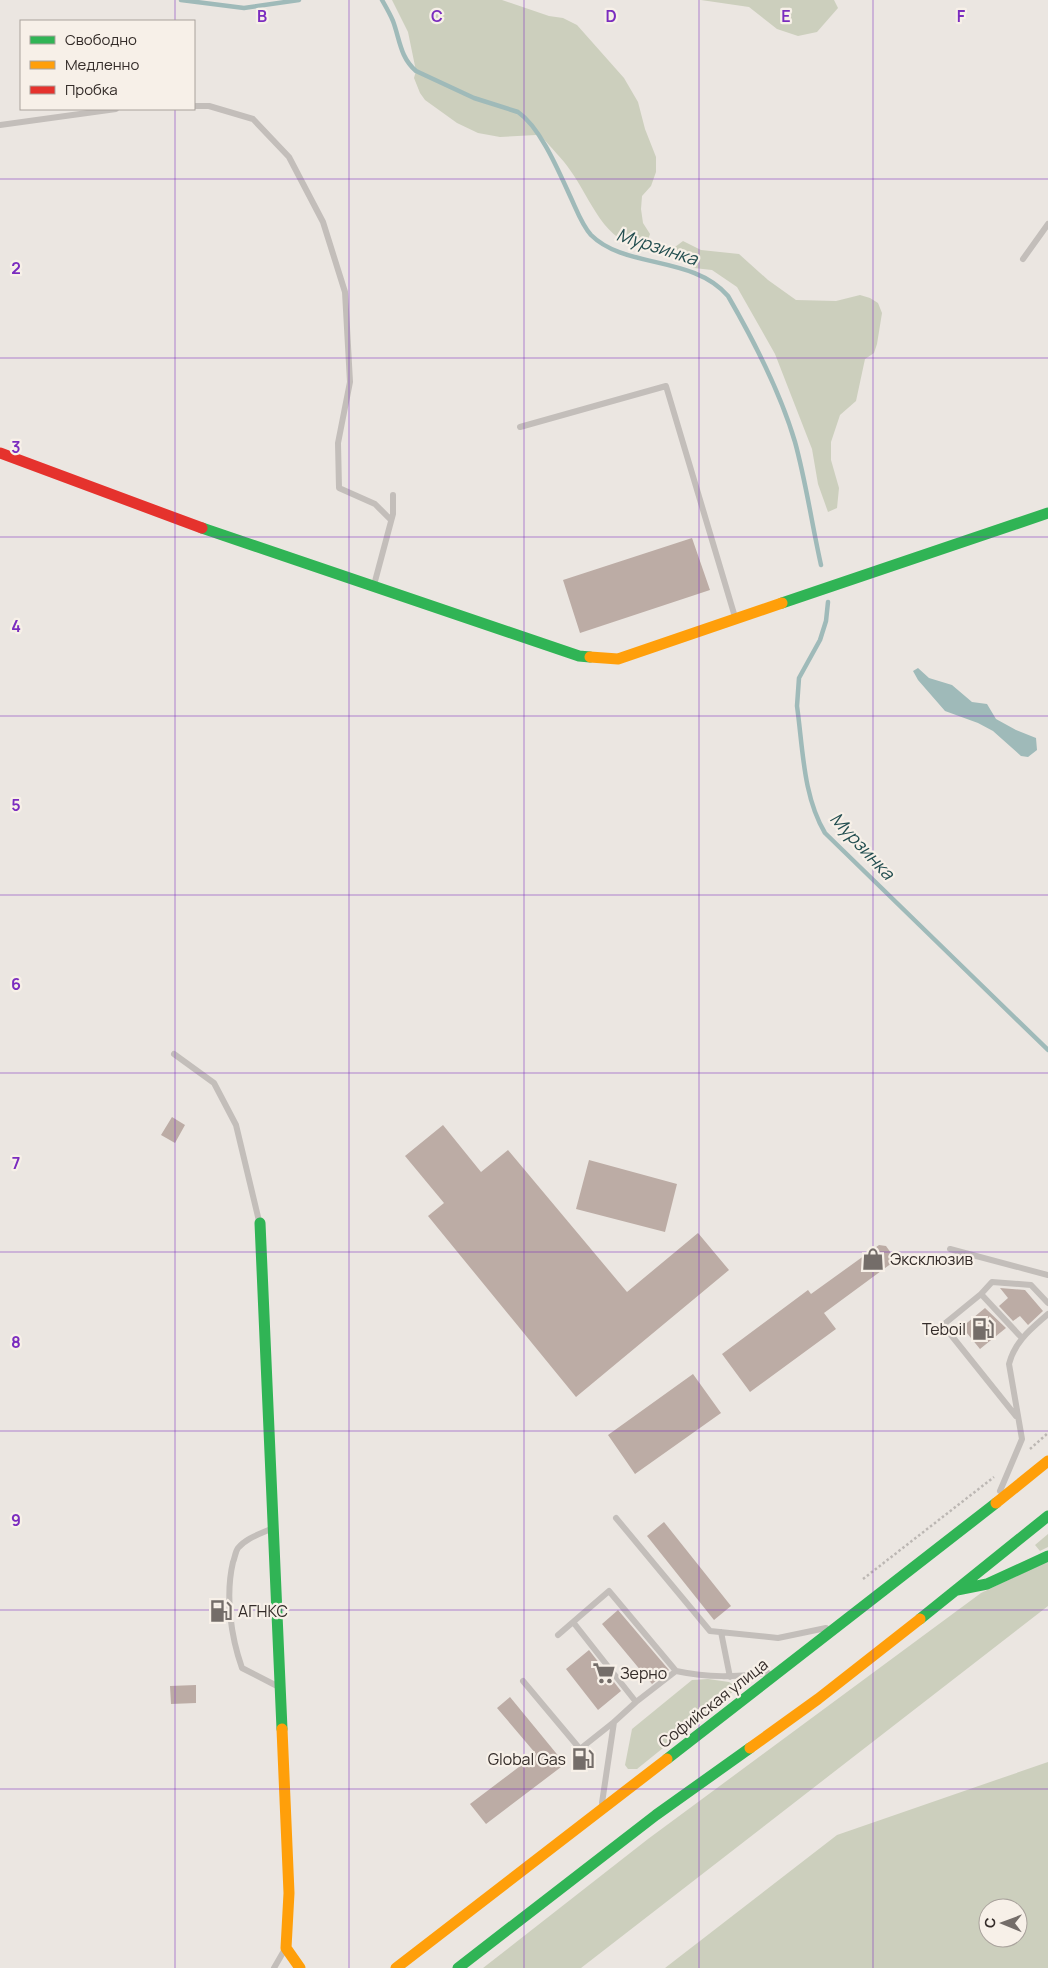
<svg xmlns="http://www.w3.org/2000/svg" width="1048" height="1968" font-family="Manrope,sans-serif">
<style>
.green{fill:#cccfbd;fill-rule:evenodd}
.water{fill:#9fbab9}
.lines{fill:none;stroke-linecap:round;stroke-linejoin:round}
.stream{stroke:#9fbab9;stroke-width:4.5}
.building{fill:#bcaca5}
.path{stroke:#bcb7b3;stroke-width:2.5;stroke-dasharray:2.5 2.5;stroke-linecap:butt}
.lane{stroke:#c3beba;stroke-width:6}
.fast{stroke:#30b455;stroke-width:11}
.slow{stroke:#ff9f0a;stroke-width:11}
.jam{stroke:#e5322d;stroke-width:11}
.grid{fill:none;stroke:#7b2cbf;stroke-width:1;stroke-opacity:0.55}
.labels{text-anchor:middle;stroke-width:4.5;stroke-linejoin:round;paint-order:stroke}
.poi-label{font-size:16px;fill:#342c29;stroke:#f7f0e8;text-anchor:start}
.street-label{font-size:16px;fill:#342c29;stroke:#f7f0e8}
.water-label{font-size:18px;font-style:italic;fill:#234e50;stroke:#f7f0e8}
.grid-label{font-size:16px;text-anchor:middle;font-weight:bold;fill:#7b2cbf;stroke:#f7f0e8;stroke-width:4.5;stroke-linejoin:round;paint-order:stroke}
</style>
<rect width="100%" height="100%" fill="#ebe6e1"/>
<path class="green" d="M392,0H502L549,16L563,18L577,25L624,78L638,102L645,129L656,157V172L651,186L642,196L641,209L643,223L650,234L645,248C603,243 592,200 570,170C562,158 551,148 542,137L536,135L500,137L478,133L457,123L425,100L420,93L414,78L416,71L408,32Z
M701,0H834L838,8L817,32L798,36L777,29L749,7Z
M683,241L701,250L739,254L768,280L796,300L836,301L860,295L870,298L878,303L882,313L877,344L874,353L865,359L856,401L840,415L831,442V460L839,488L837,508L828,512L818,484L812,449L775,354L737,287L712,270L694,268L686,263L675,247Z
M1048,1534V1547L1040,1551L1035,1545Z
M1048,1561V1606L581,1968H483L648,1839L981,1593Z
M708,1679L729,1682L735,1686V1690L637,1769H628L625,1765L632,1729L692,1680Z
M1048,1762V1968H665L837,1835ZM988,1908H1018V1938H988Z"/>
<path class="water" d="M918,668L929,678L952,685L972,702L987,704L996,719L1016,730L1036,738L1037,750L1028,757L1021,756L993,731L978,723L945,711L918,680L913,671Z"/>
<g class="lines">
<path class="stream" d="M181,0L244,8L299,0
M382,0C386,7 390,14 393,21C400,40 400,57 416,71L474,98L518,112C541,128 559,172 571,198C577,211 582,225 591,235C625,269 693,255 728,296C754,341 780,391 795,442C806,482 812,525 821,565
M828,602L826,621L820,640L799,678L797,706C803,749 803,796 825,833L1048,1050"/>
</g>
<path class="building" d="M692,538L710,590L580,633L563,580Z
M172,1117L185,1125L175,1143L161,1135Z
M443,1125L481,1172L508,1150L627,1292L698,1233L729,1270L576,1397L428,1216L444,1203L405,1156Z
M589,1160L677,1184L665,1232L576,1209Z
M879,1245L886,1246L896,1260L824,1313L836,1329L750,1392L722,1354L808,1290L811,1294Z
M1000,1288L1025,1290L1043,1311L1028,1325L1020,1316L1013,1321L999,1306L1008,1298Z
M985,1308L1006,1328L980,1349L962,1327Z
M693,1374L721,1413L635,1474L608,1435Z
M664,1522L731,1606L714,1620L647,1536Z
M618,1610L669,1670L652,1684L602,1624Z
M589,1650L621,1691L598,1710L566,1669Z
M196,1685V1703L171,1704L170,1686Z
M510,1697L565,1764L486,1824L470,1804L536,1754L497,1708Z"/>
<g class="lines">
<path class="path" d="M1030,1449L1048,1433
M863,1579L994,1477"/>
<path class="lane" d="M194,106H209L253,119L289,157L323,222L345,292L350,382L338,443L339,488L375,504L391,520
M0,125L116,109
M1023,259L1048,224
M520,427L666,386L735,617
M374,585L393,514V495
M174,1054L214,1083L236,1125L259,1221
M950,1249L1048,1275
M981,1294L943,1325L1016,1416
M1021,1337L981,1294L992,1282L1031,1285L1048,1303
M1000,1491L1022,1439L1009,1364C1015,1341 1031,1329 1048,1314
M616,1518L710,1631L778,1638L826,1628
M271,1529C260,1534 246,1538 238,1548C235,1552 235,1558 233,1562C225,1596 231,1637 242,1668L279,1687
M573,1622L636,1702
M721,1632L730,1677
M558,1635L609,1591L676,1671
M523,1681L580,1749L614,1722
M602,1803L614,1722L636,1702L676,1671C709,1678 735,1677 768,1673
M274,1968L285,1949"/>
<path class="fast" d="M202,528L579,656L590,657
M782,603L1048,513
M260,1223L282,1729
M957,1590L987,1584L1048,1556
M920,1619L1048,1516
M667,1759L996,1503
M458,1968L656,1815L750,1748"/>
<path class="slow" d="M590,657L618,659L782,603
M996,1503L1048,1461
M282,1729L289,1893L286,1948L300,1968
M750,1748L818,1699L920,1619
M396,1968L667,1759"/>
<path class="jam" d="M0,453L202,528"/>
</g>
<path class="grid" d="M175,0V21M349,0V1968M524,0V1968M699,0V1968M873,0V1968M175,109V1968M0,179H1048M0,358H1048M0,537H1048M0,716H1048M0,895H1048M0,1073H1048M0,1252H1048M0,1431H1048M0,1610H1048M0,1789H1048"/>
<defs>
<symbol id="shop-bare" viewBox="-9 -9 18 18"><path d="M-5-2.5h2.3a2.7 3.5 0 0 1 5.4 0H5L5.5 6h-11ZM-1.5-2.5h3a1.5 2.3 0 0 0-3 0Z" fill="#746d69" stroke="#f7f0e8" stroke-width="2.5" paint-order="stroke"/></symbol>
<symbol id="fuel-bare" viewBox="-9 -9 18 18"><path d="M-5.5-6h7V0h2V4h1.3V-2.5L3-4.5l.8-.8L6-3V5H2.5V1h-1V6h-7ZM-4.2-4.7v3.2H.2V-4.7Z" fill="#746d69" stroke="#f7f0e8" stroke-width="2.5" paint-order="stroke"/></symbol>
<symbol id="supermarket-bare" viewBox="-9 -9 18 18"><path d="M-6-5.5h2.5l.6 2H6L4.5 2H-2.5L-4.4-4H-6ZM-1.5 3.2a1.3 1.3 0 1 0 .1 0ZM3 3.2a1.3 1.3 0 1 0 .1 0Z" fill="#746d69" stroke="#f7f0e8" stroke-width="2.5" paint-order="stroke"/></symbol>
</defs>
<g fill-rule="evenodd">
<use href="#shop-bare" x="857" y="1243" width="32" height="32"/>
<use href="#fuel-bare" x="967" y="1313" width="32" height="32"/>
<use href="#fuel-bare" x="205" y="1595" width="32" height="32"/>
<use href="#supermarket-bare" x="588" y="1657" width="32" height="32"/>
<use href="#fuel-bare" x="567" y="1743" width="32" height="32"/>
</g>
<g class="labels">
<g class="poi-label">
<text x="890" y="1265">Эксклюзив</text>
<text x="966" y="1335" text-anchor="end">Teboil</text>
<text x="238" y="1617">АГНКС</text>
<text x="620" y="1679">Зерно</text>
<text x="566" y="1765" text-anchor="end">Global Gas</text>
</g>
<g class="street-label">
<text transform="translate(713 1703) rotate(-38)" y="6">Софийская улица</text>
</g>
<g class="water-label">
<text transform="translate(657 247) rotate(18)" y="6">Мурзинка</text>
<text transform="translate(862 846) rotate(47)" y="6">Мурзинка</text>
</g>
</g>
<g class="grid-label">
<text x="262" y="22">B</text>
<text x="437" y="22">C</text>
<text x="611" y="22">D</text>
<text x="786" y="22">E</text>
<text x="961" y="22">F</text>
<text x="16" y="274">2</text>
<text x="16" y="453">3</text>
<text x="16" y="632">4</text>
<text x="16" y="811">5</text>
<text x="16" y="990">6</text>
<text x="16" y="1169">7</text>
<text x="16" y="1348">8</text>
<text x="16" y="1526">9</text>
</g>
<rect x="20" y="20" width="175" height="90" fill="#f7f0e8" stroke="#a9a29c"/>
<rect x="30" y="36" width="25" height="8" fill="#30b455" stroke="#a9a29c"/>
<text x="65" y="45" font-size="15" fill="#342c29">Свободно</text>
<rect x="30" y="61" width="25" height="8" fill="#ff9f0a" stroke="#a9a29c"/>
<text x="65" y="70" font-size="15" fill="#342c29">Медленно</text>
<rect x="30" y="86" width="25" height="8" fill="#e5322d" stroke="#a9a29c"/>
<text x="65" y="95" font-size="15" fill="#342c29">Пробка</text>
<g transform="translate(1003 1923) rotate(271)"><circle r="24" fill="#f7f0e8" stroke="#a9a29c"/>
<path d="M0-4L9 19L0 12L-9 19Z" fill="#746d69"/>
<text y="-8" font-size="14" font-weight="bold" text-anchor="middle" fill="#342c29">С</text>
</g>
</svg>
